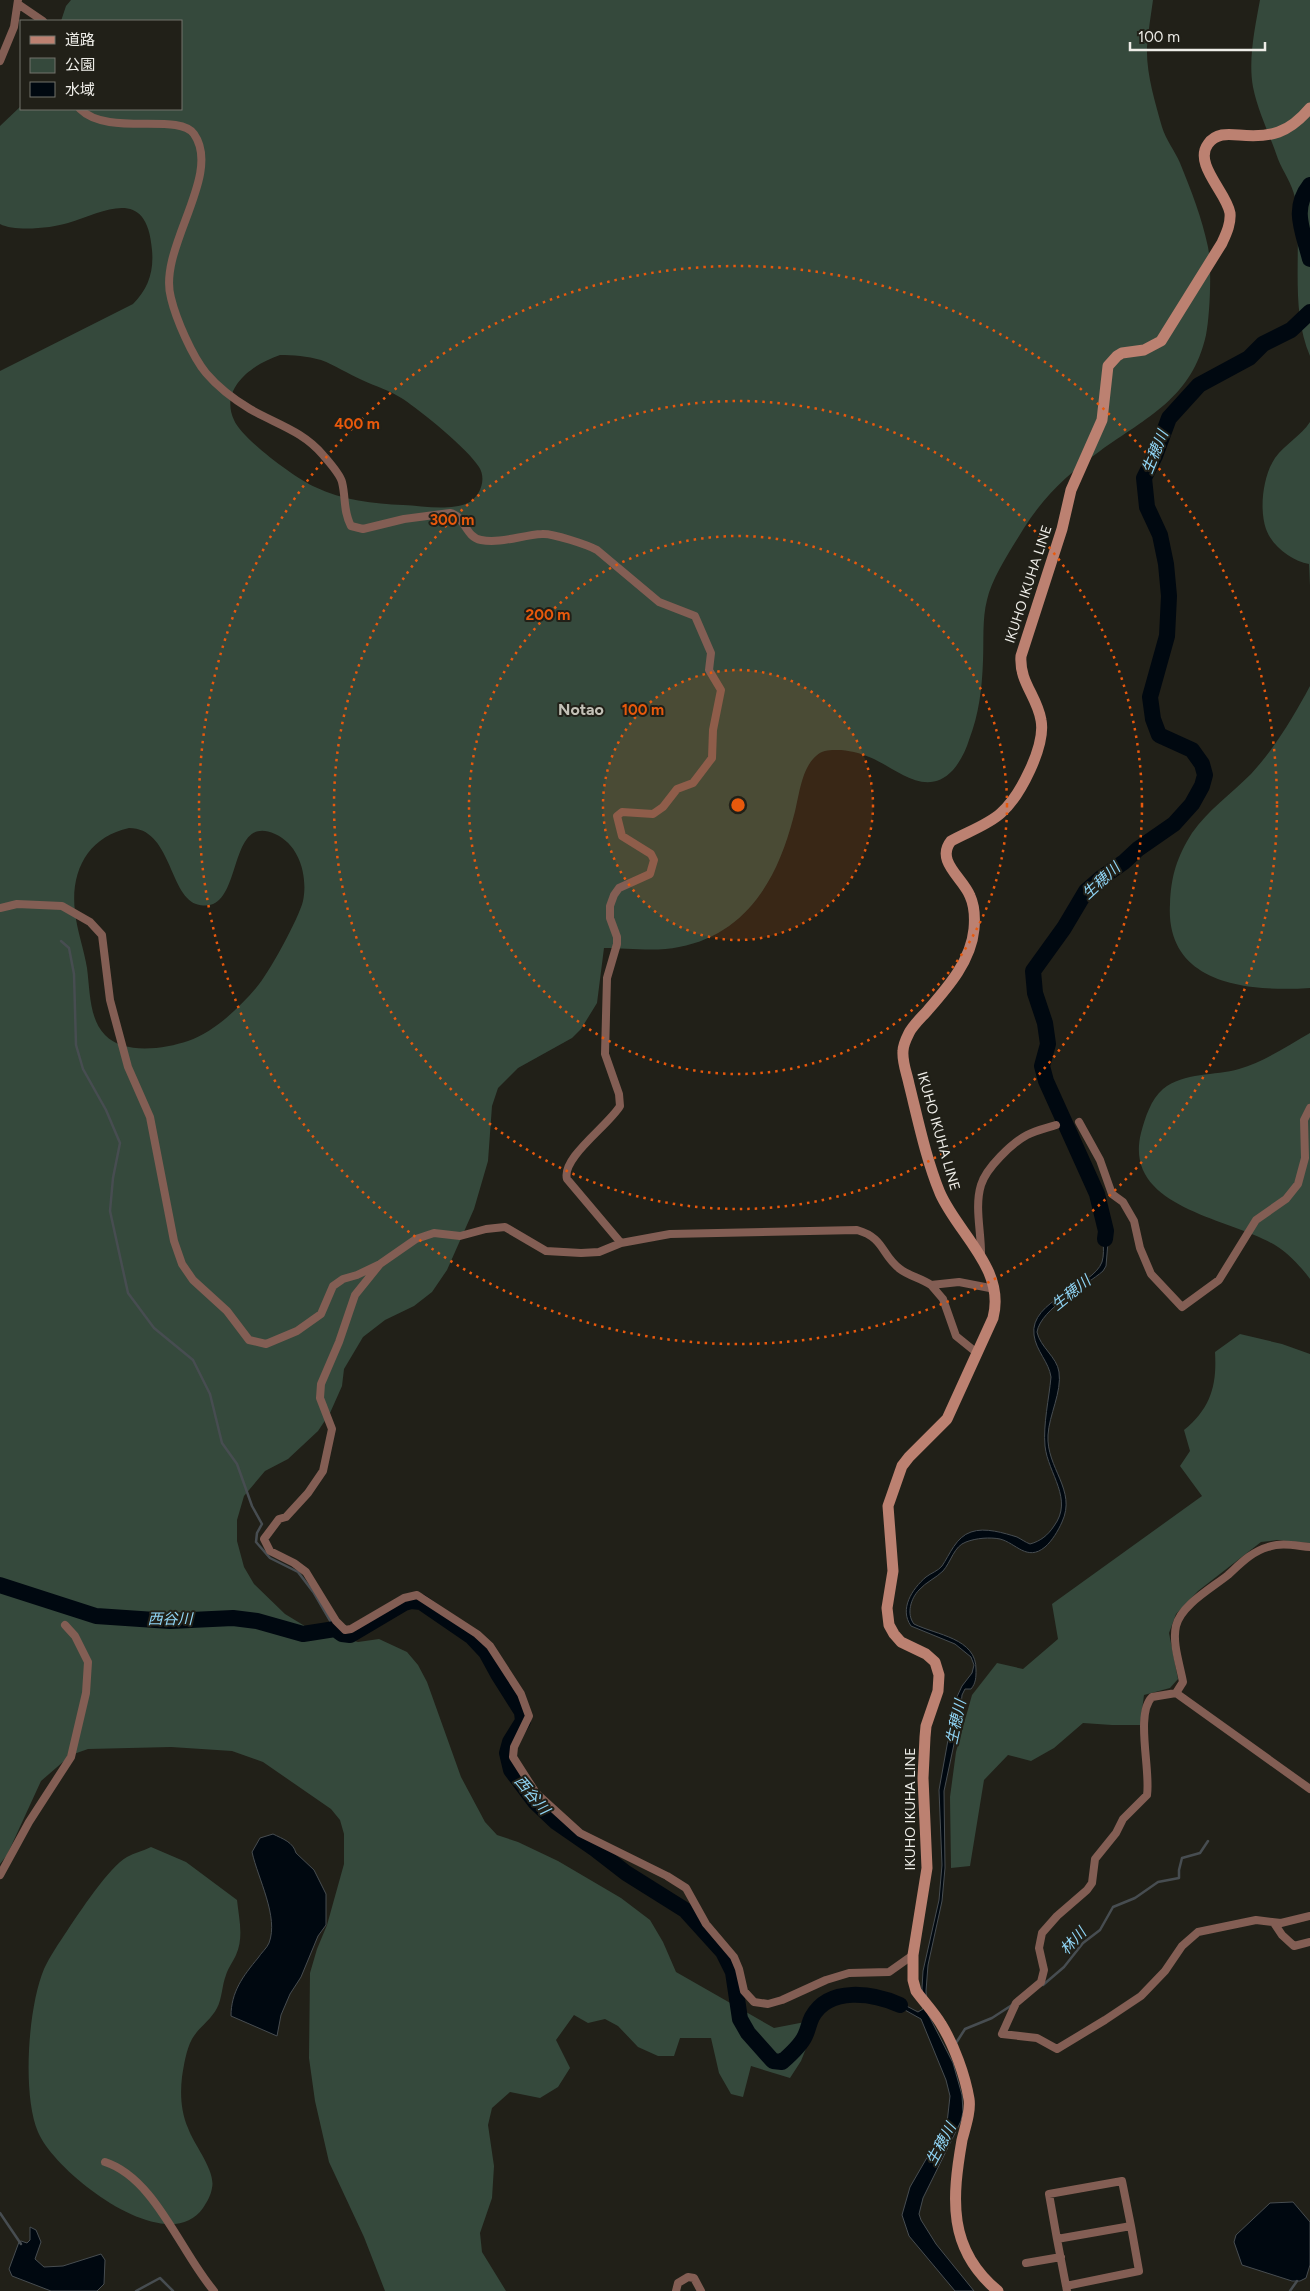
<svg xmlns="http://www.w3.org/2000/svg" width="1310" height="2291" font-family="Figtree,'Noto Sans JP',sans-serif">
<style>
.green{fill:#35493c;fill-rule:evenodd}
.water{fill:#000810;stroke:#474d51}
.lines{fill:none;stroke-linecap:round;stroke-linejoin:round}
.stream{stroke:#474d51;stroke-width:2.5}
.river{stroke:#000810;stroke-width:16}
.minor{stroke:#835e54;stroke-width:8}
.secondary{stroke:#bc8171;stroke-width:11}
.ring{fill:none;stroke:#e8590c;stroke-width:2.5;stroke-dasharray:2.5 5}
.labels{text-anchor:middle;stroke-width:4;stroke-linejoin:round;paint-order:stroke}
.street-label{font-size:14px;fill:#eeede8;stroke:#212018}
.water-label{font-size:15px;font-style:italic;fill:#90d5f6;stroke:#212018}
.quarter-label{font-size:16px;font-weight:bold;fill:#c3c1b7;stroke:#212018}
.centre{fill:#e8590c;stroke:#212018;stroke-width:2.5}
.ring-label{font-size:15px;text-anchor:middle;font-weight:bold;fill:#e8590c;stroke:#212018;stroke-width:4;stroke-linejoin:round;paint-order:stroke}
</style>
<rect width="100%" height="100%" fill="#212018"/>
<path class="green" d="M71,0H1153C1151,15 1148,32 1147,47C1146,73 1155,102 1162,127C1166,140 1175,151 1180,163C1191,190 1202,218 1208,247C1212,267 1210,315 1206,335C1192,398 1147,417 1100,451C1070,472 1044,496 1024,528C1012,548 992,577 987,600C982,619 984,641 983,661C982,689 979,714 969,740C966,750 960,762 953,770C927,798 899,771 874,759C863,754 853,751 841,750C832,750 823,749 816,756C800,770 799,800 793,819C777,880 746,934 679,947C657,952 627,948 604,948L597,1003L581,1029L572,1038L518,1068L498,1088L492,1106L488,1161L474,1209L447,1270L432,1292L414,1306L385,1320L363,1337L344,1369L342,1386L330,1413L318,1431L288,1459L265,1471L244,1496L237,1520V1541L244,1567L254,1584L285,1614L308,1628L358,1642L379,1639L407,1652L418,1665L427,1682L461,1777L485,1822L497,1835L518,1842L558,1861L621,1898L650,1920L663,1942L676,1972L774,2028L805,2022L811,2036L801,2061L790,2078L751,2066L743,2097L731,2094L719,2073L711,2038H680L674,2056H658L638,2047L618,2026L605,2019L588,2023L574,2015L556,2040L570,2068L558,2087L540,2098L510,2092L492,2108L488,2125L494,2166L492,2198L480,2233L482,2252L506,2291H385L364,2237L329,2162L315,2101L309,2058L310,1973L317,1949L327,1925L344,1864V1834L340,1820L331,1809L263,1762L232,1751L171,1747L88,1749L71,1755L41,1781L7,1855L0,1864V371L133,304C148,289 154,272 152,250C147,186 106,211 68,223C52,228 15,232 0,224V126L21,106V109H181V21H61L66,6ZM280,355C293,355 307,356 321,360C335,365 348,374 362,380C375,386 391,391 403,399C421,411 468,449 479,467C487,479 480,497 468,503C449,511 423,506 403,505C374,504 342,500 315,487C295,478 242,439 234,420C219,388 253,364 280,355ZM129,828C171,828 169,894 196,904C246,920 224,811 275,834C300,845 308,877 303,901C299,918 268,975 256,988C238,1009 214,1032 188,1041C164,1049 124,1055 105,1035C89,1019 90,990 87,968C84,949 77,931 75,912C70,871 88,837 129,828Z
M1260,0H1310V356C1289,307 1303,249 1295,198C1292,183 1283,172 1278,159C1270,135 1258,112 1253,87C1248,60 1255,27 1260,0Z
M1310,422V586L1309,564C1292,561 1272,546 1266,529C1259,509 1263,476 1275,458C1285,444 1301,436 1310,422Z
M1310,686V988C1249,992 1165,985 1170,904C1171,876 1177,857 1192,833C1208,810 1231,794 1251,774C1275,748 1294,716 1310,686Z
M1310,1033V1279C1302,1268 1290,1255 1278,1247C1234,1218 1122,1210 1141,1133C1145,1118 1151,1099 1163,1089C1184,1072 1215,1076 1239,1069C1264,1062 1287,1046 1310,1033Z
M1240,1334L1282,1344L1310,1354V1543L1277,1540L1261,1542L1198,1591L1176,1614L1169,1633L1178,1679L1170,1688L1144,1695L1140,1725H1112L1083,1723L1054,1748L1031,1761L1008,1755L984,1780L970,1866L951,1868L950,1797L956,1752L972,1695L997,1663L1023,1669L1058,1639L1052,1604L1202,1496L1180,1466L1190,1451L1184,1430C1211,1408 1217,1385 1215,1352Z
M151,1847L186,1862L237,1900C239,1919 244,1937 236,1955C233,1962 228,1968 226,1975C222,1985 222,1999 217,2008C211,2020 198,2028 192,2039C186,2050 184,2065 182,2077C180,2094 181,2112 188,2128C194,2145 216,2171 212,2188C211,2195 207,2202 203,2208C167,2260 55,2173 38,2132C22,2094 28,2007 44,1969C50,1956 59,1943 67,1931C79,1913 109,1867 127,1857C134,1853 143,1851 151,1847Z"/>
<path class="water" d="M1104,1213L1109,1230L1106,1266L1103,1271C1086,1286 1041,1308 1037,1332C1040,1347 1057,1357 1059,1372C1062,1392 1049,1415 1048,1435C1046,1468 1077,1490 1062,1522C1058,1531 1052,1541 1045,1547C1027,1562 1016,1543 1000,1539C990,1537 976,1538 966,1542C954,1546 951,1562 943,1571C936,1578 926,1582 919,1590C911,1598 906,1614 914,1624C936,1635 977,1638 976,1670C976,1677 976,1683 971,1689H965L962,1695L960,1716L944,1791L945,1868L942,1901L928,1965L926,1991L927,2012L953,2063L962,2095L963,2112L961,2121L923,2198L919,2214L921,2220L936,2244L974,2291H955L909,2236L902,2215L910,2187L947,2123L950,2096L946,2080L921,2019L896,2005L879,2000L880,1997L893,1999L918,2012L923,2009L922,1988L923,1971L939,1900L942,1865L939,1790L955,1701L962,1686L972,1673L974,1665L971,1657L955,1644L911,1626C899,1609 912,1589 926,1577C931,1573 938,1571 942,1566C950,1554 956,1537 971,1532C985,1527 1004,1533 1017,1537C1021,1539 1025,1542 1030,1544C1041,1541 1048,1535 1054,1526C1074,1499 1048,1474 1045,1446C1043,1424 1049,1399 1051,1377C1049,1362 1036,1351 1034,1335C1029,1300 1093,1287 1102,1262C1106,1250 1100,1229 1104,1213Z
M273,1834C283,1839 293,1842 296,1853L314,1870L326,1894V1925L318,1936L301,1977L290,1994L281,2015L277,2036L231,2016C231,1992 243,1976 258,1958C261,1953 267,1948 269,1943C279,1917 258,1879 252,1852L260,1838Z
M1293,2202L1310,2222V2265L1306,2278L1300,2281H1292L1242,2265L1234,2242L1236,2235L1270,2203Z
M30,2227L36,2230L41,2242L35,2259L44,2267L63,2266L101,2254L105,2260L104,2284L97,2291H51L12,2276L9,2269L19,2242L21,2241L27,2243L30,2240Z"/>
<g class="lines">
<path class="stream" d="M61,941L69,948L74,974L76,1045L83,1069L106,1110L120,1143L113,1178L110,1211L128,1293L154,1328L193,1360L210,1394L222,1443L237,1464L252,1506L262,1524L257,1533L256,1542L270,1558L298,1572L314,1593L335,1629
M1043,1985L1064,1967L1083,1943L1100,1930L1113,1907L1135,1898L1158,1882L1179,1878V1870L1182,1858L1200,1853L1208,1841
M956,2043L965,2029L992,2018L1012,2005
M0,2213L21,2244
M136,2291L160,2278L173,2291
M1290,2291L1297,2281"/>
<path class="river" d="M1310,185C1291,209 1303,231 1310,259
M1105,1239L1106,1231L1097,1194L1046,1081L1042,1066L1048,1044L1045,1023L1035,993L1033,971L1064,928L1086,891L1101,878L1124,862L1138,849L1174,824L1192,804L1202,786L1205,775L1202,764L1192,750L1159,735L1153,719L1150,697L1167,636L1169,596L1166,564L1160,535L1147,507L1144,478L1155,456L1169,418L1199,385L1249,358L1263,344L1291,330L1310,312
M0,1585L96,1616L170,1621L233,1618L257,1621L303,1634L335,1629L342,1634L350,1635L404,1603L411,1601L421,1602L472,1637L486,1652L498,1674L522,1712L523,1721L510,1742L507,1753L511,1770L535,1802L556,1822L595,1849L626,1873L685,1910L723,1952L733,1972L740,2019L748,2033L773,2061L782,2062C790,2055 801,2045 805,2036C808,2030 809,2023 812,2017C829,1986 873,1993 900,2005"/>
<path class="minor" d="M18,4L43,21
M0,61L14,27L18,0
M80,109C108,137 179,112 194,134C223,175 157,249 171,298C176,319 192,356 206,373C217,386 235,400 250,409C276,424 303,431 323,455C329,462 340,474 342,482C346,498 343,511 351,526L363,529L404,519L450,513C465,516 465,537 481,540C500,544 522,535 542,534C552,533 588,545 597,550L659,602L695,616L711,653L709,670L721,690L713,730L712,758L693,783L677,789L663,807L653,814L622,812L617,816L622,836L651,854L654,860L650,874L619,888L614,895L610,906V918L617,937V944L607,978L605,1054L619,1094L620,1106C609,1125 561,1158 567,1179L621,1243
M0,908L17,904L62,906L90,922L102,935L110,1000L128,1067L150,1117L174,1241L182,1264L193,1280L227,1311L249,1340L266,1344L297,1331L321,1314L333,1286L343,1279L357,1275L380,1264L416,1239L434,1233L460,1236L486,1229L505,1227L546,1251L581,1253L599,1252L621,1243L670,1234L857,1230C885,1238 881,1255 900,1269C909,1276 921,1278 931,1285L959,1282L995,1289
M1079,1122L1100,1160L1112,1194L1123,1202L1134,1221L1140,1248L1151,1274L1182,1307L1219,1280L1256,1220L1286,1199L1298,1184L1305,1158L1304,1120L1310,1108
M981,1258C982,1234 974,1208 981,1185C986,1168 1012,1143 1027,1135C1036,1130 1047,1128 1056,1125
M380,1264L355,1295L339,1342L321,1384L320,1398L332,1429L323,1471L308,1493L286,1517L279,1519L264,1539L270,1551L294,1563L306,1572L336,1621L345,1630L351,1629L404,1598L417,1595L477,1634L490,1646L521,1694L529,1716L514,1747L513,1757L536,1793L580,1833L667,1876L686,1888L706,1924L734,1957L739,1969L744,1991L754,2002L768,2004L782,2000L826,1980L849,1973L889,1972L913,1955
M931,1285L943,1299L956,1336L977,1353
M1310,1547C1297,1546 1281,1542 1268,1547C1251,1552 1240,1564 1228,1575C1212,1588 1181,1605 1176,1626C1172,1643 1180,1665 1183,1682L1176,1693L1152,1697C1135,1714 1151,1771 1147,1795L1123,1819L1116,1833L1095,1859L1092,1883L1087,1890L1057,1916L1042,1933L1039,1948L1044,1970L1041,1982L1016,2003L1002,2034L1037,2038L1057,2049L1105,2020L1141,1996L1165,1971L1182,1946L1198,1932L1256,1920L1281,1923L1310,1916
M1176,1693L1310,1789
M0,1875L29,1822L71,1757L86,1693L88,1662L75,1636L65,1625
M1274,1923L1282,1935L1294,1946L1310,1942
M105,2162C155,2178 181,2253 214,2291
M1057,2239L1049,2194L1122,2181L1131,2226
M1026,2263L1061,2257
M1066,2286L1139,2271L1131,2226L1057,2239L1067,2291
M676,2291L678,2283L688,2277L694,2278L701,2291"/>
<path class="secondary" d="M998,2291C947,2249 952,2198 962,2140C965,2128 971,2111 969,2099C965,2075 954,2045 941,2024C934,2012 924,2002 916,1991L913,1980V1955L927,1868L923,1778L925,1737L926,1726L938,1691L939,1675L935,1662L926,1654L901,1642L894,1634L889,1625L887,1608L893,1571L888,1506L902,1466L909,1457L947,1419L993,1318C1006,1269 958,1234 940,1193C926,1159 918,1120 909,1084C907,1074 902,1062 903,1051C903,1045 906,1039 909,1033C913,1025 922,1017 928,1010C948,987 971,961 974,929C975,918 975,907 970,896C963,878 935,861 951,841C967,832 988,825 1001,813C1020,796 1046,746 1041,720C1037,696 1019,682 1021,656L1062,529L1071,490L1102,420L1108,366L1117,356L1122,353L1144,350L1161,341L1222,243C1226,234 1231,224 1230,213C1227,193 1193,164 1208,144C1216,133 1227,134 1239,135C1271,138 1289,133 1310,108"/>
</g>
<circle cx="738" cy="805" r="135" fill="#e8590c" fill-opacity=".12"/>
<g class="ring">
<circle cx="738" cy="805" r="135"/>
<circle cx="738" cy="805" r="269"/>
<circle cx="738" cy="805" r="404"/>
<circle cx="738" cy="805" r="539"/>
</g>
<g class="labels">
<g class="street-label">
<text transform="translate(1028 584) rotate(-72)" y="5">IKUHO IKUHA LINE</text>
<text transform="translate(939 1131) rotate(74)" y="5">IKUHO IKUHA LINE</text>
<text transform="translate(910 1809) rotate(-90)" y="5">IKUHO IKUHA LINE</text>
</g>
<g class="water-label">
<text transform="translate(1155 452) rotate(-68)" y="5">生穂川</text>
<text transform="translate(1101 881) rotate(-43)" y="5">生穂川</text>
<text transform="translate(1071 1293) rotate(-39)" y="5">生穂川</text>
<text x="170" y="1624">西谷川</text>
<text transform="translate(956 1722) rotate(-78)" y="5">生穂川</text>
<text transform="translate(532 1795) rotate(50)" y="5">西谷川</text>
<text transform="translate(1073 1941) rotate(-47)" y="5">林川</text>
<text transform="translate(941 2144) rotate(-62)" y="5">生穂川</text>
</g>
<g class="quarter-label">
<text x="581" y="715">Notao</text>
</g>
</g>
<circle cx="738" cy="805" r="8" class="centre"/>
<g class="ring-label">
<text x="357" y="429">400 m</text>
<text x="452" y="525">300 m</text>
<text x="548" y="620">200 m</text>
<text x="643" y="715">100 m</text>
</g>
<rect x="20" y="20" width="162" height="90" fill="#212018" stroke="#73726b"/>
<rect x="30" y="36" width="25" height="8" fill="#bc8171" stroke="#73726b"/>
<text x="65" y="45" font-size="15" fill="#eeede8">道路</text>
<rect x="30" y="58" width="25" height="15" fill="#35493c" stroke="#73726b"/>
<text x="65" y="70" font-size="15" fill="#eeede8">公園</text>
<rect x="30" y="82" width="25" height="15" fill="#000810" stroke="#73726b"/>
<text x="65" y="95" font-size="15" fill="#eeede8">水域</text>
<path d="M1130 42v8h135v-8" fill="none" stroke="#eeede8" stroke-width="2.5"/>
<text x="1138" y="42" font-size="15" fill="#eeede8" stroke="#212018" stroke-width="4" paint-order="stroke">100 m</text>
</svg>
